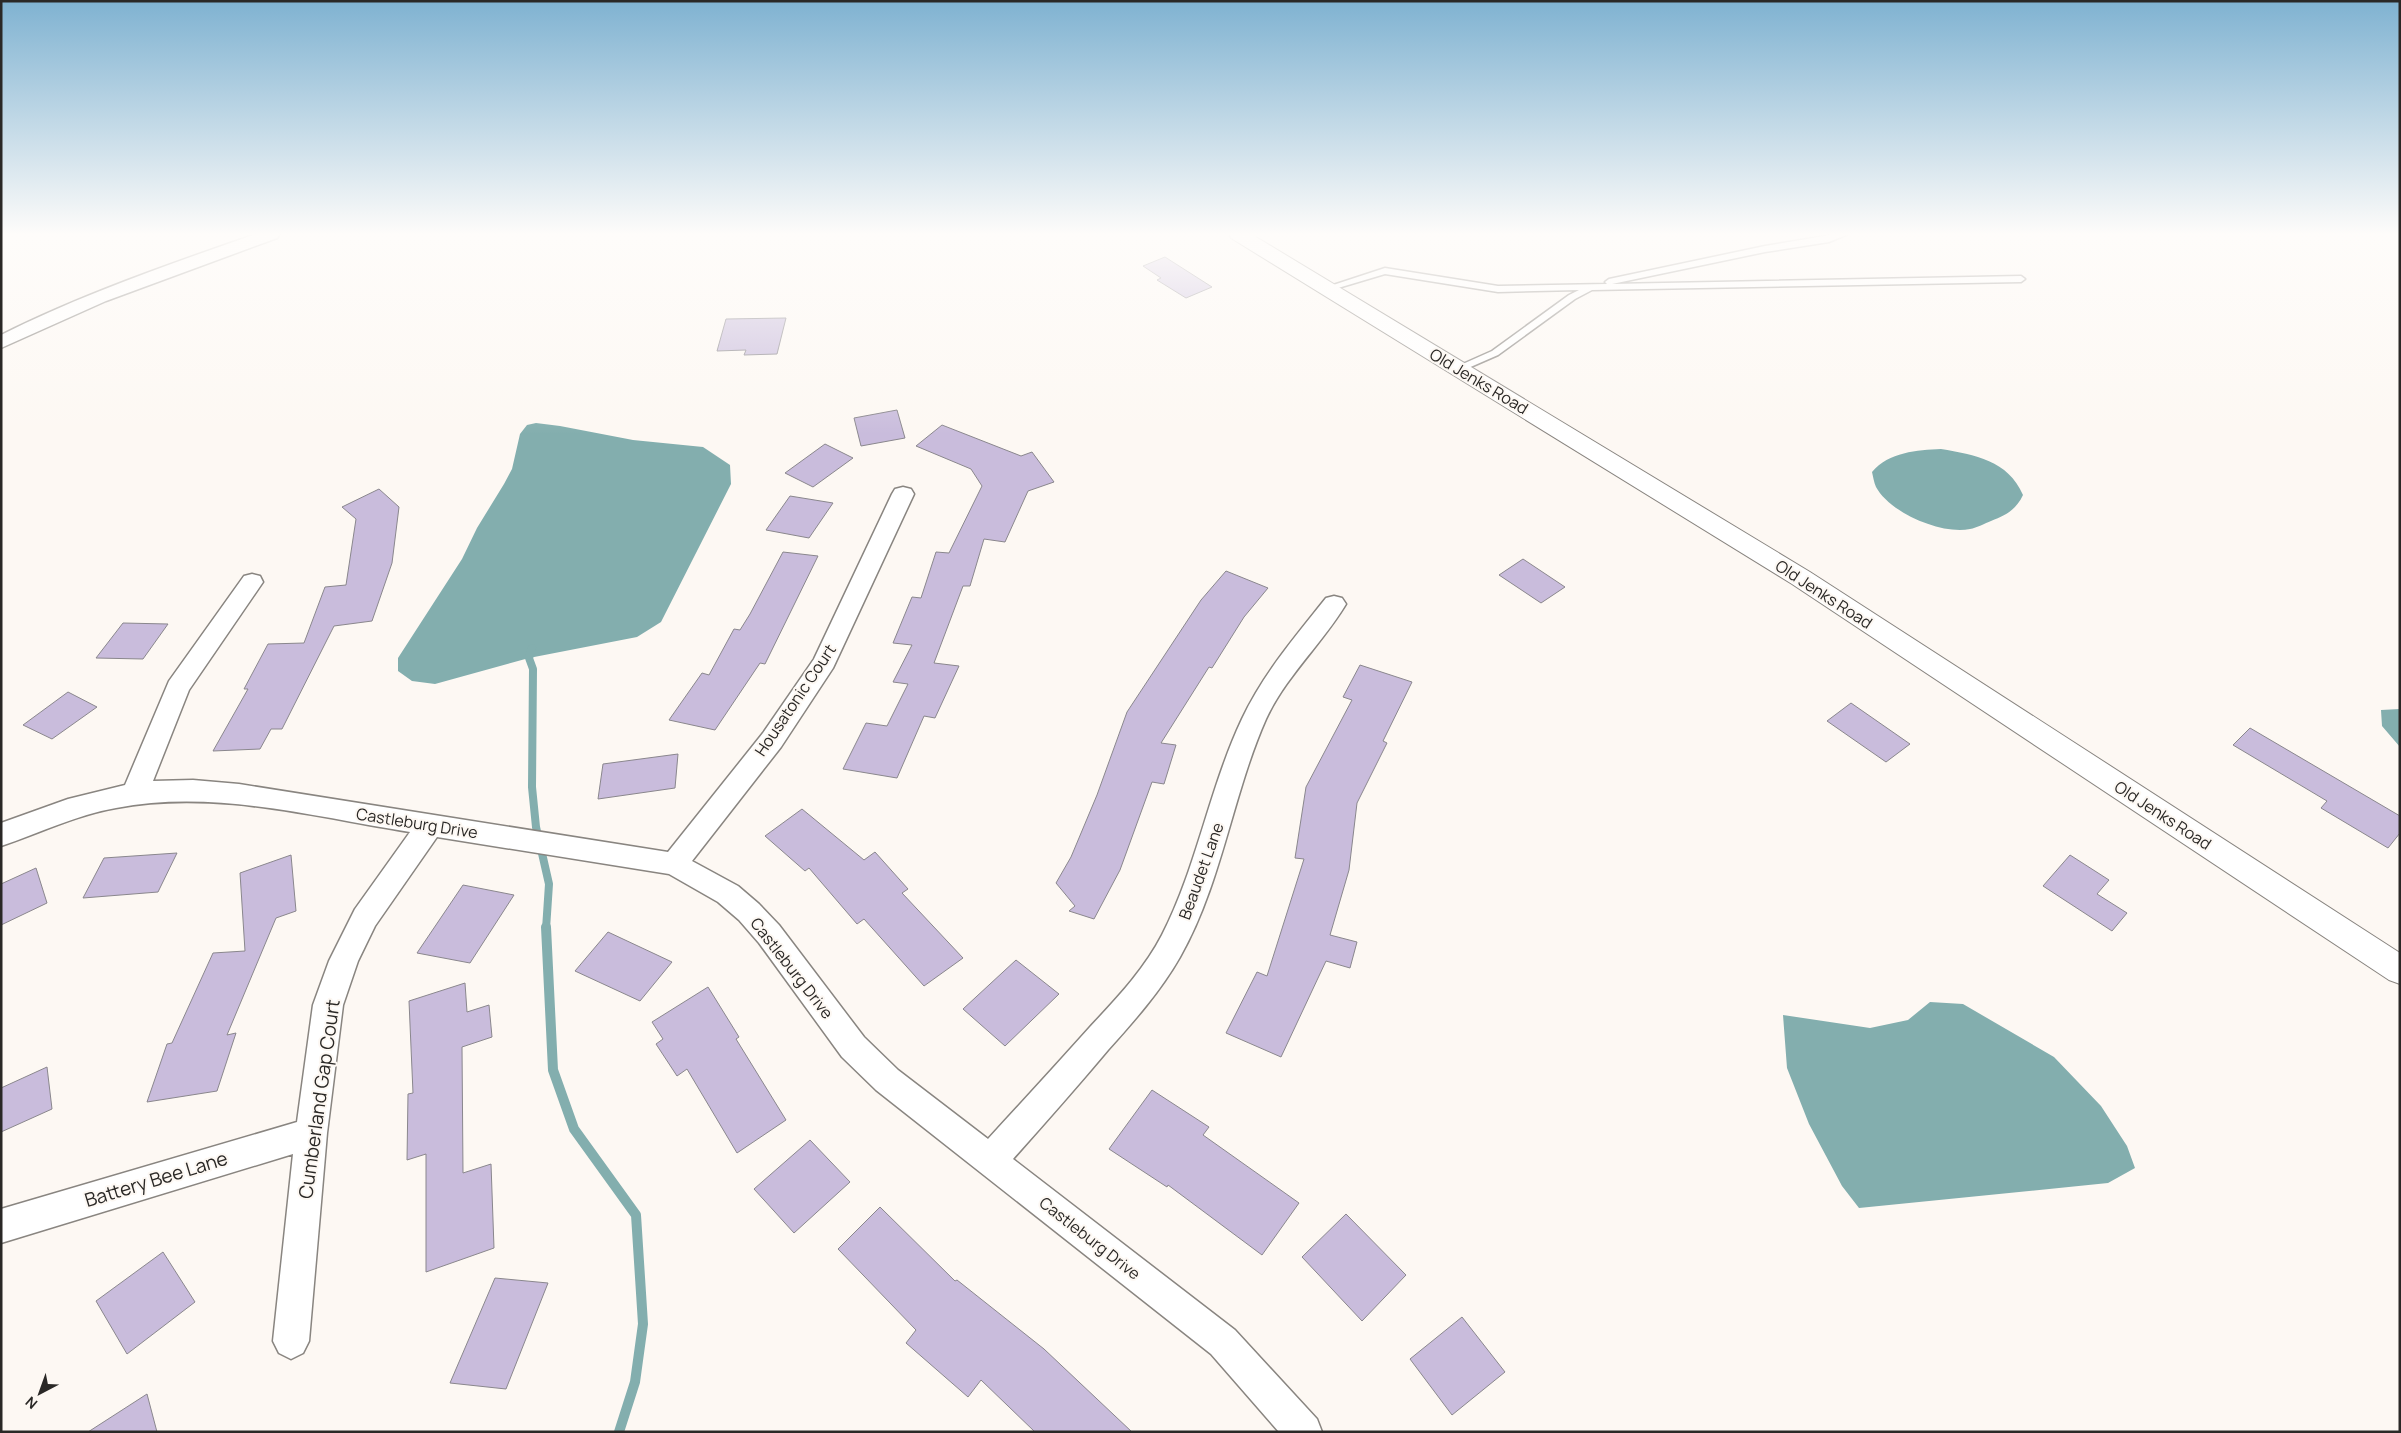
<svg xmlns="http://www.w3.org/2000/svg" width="2401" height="1433" font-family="Manrope,sans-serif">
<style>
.water{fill:#83aeae}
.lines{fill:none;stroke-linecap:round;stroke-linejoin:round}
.stream-far1{stroke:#83aeae;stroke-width:8}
.stream{stroke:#83aeae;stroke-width:10}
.building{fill:#c9bcdc;stroke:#8a878d}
.service-casing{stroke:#898580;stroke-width:3}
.minor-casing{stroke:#898580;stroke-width:3}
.tertiary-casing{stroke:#898580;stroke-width:2}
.service{fill:#fff;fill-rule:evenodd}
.minor{fill:#fff;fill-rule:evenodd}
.tertiary{fill:#fff;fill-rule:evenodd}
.labels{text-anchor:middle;stroke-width:4;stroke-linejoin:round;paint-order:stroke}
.street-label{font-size:16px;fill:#2a2826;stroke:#fdf8f3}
.near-street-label{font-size:19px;fill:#2a2826;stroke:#fdf8f3}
</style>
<rect width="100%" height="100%" fill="#fdf8f3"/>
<path class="water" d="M536,423L560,426L633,440L703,447L730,465L731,484L661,622L637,637L529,658L435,684L412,681L398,671V658L462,559L477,528L504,484L512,469L520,434L527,425Z
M1941,449C1975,455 2008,460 2023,495C2016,510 2006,515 1991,521C1985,523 1977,528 1970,529C1942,535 1890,513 1876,487C1874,483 1873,476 1872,472C1889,452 1917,450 1941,449Z
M2400,709V747L2382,726L2381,710Z
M1930,1002L1963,1004L2054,1057L2101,1106L2127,1146L2135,1168L2108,1183L1859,1208L1842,1186L1809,1124L1787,1068L1783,1015L1870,1028L1908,1020Z"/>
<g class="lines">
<path class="stream-far1" d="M532,648L529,658L533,669L532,787L536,827L549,884L546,929"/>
<path class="stream" d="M546,927L553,1070L574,1129L636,1215L643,1324L635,1382L619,1432"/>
</g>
<path class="building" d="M1165,257L1212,287L1186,298L1157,280L1161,278L1143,266Z
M786,318L777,354L744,355L746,350L717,351L726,319Z
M897,410L905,438L861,446L854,418Z
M942,425L1021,456L1032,452L1054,482L1028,491L1005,542L984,539L970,586H963L934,663L959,666L935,718L924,716L897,778L843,769L866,723L887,726L908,684L893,682L912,645L893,643L912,597L921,598L936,552L949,553L982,486L971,469L916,446Z
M825,444L853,458L813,487L785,473Z
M379,489L399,507L392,563L372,621L334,626L282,729H271L260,749L213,751L248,689H244L268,644L304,643L325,587L346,585L356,519L342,507Z
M790,496L833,503L809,538L766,530Z
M783,552L818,556L765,664L760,663L715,730L669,720L702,673L709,675L734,629L740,630L750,614Z
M1523,559L1565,587L1541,603L1499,575Z
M1226,571L1268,588L1244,617L1212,668L1209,667L1161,743L1176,745L1164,784L1152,782L1120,870L1094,919L1069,911L1075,906L1056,883L1071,857L1097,795L1127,712L1201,600Z
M123,623L168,624L143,659L96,658Z
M1360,665L1412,682L1383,741L1387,743L1357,803L1349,870L1330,935L1357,942L1350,968L1326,961L1281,1057L1226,1033L1257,972L1267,976L1304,859L1295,858L1306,787L1352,700L1343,697Z
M68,692L97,707L52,739L23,725Z
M1851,703L1910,744L1886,762L1827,721Z
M2250,728L2400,816V833L2388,848L2321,808L2327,801L2233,745Z
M678,754L675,788L598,799L603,764Z
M802,809L864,860L875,852L908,889L902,893L963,958L924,986L864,919L857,924L809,868L805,871L765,836Z
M177,853L158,892L83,898L104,858Z
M291,855L296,911L276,918L227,1035L236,1033L217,1091L147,1102L167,1044L172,1043L213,953L245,951L240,873Z
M2070,855L2109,880L2097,894L2127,913L2112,931L2043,886Z
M36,868L47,903L1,925V884Z
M463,885L514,895L470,963L417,953Z
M608,932L672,962L640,1001L575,971Z
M1016,960L1059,994L1005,1046L963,1009Z
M465,983L467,1012L489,1005L492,1037L462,1047L463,1173L491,1164L494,1248L426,1272V1154L407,1160L408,1094L413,1093L409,1001Z
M708,987L739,1037L736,1039L786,1120L737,1153L687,1069L677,1076L656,1044L663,1039L652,1022Z
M47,1067L52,1109L1,1132V1088Z
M1152,1090L1209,1127L1203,1135L1299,1203L1262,1255L1168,1185L1167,1187L1109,1149Z
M810,1140L850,1182L794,1233L754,1189Z
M880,1207L955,1281L957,1280L1044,1349L1132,1432H1035L981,1380L968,1397L906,1343L916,1330L838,1249Z
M1346,1214L1406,1275L1362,1321L1302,1257Z
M163,1252L195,1302L127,1354L96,1301Z
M495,1278L548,1283L506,1389L450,1383Z
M1462,1317L1505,1372L1452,1415L1410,1359Z
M147,1394L157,1432H88Z"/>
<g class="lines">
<defs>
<path id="service" d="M1837,234H1848L1829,242L1765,252L1612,284L2021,276L2025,279L2021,282L1592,290L1575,299L1498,355L1459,372L1456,371V367L1492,351L1569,295L1579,290L1498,292L1385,274L1328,291L1324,288L1385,268L1498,286L1607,284L1605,282L1609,279L1765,246Z"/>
<path id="minor" d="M256,234H280L277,238L106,301L1,348V335C83,294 170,264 256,234Z
M903,487L911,489L914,494L833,668L781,747L692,861L738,886L759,904L779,925L864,1037L898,1070L988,1139C1022,1102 1056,1065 1090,1027C1116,999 1144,970 1162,935C1197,867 1209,789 1242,719C1263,674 1295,637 1326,598L1334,596L1342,598L1346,604C1322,644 1286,676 1266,719C1232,796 1222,883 1180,957C1160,992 1134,1021 1108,1050C1077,1087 1045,1123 1013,1159L1235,1330L1317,1419L1322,1432H1279L1211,1354L876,1090L842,1057L759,943L739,920L718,902L669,874L437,837L375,926L358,961L343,1005L327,1133L309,1341L303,1353L291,1359L279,1353L273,1341L293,1154L1,1243V1209L297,1122L313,1005L329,961L355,909L410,832C314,817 214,789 116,808C76,815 40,833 1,846V823L68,799L125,785L169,681L244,576L252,574L260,576L263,582L189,690L153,781L193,780L239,784L668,852L763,733L814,659L892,494L895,489Z"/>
<path id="tertiary" d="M1229,234H1251L1810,572L2400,953V984L2389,980L1792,584L1231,238Z"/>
</defs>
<use href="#service" class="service-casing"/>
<use href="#minor" class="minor-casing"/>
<use href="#tertiary" class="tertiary-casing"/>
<use href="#service" class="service"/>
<use href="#minor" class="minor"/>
<use href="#tertiary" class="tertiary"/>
</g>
<linearGradient id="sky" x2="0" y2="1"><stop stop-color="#7fb2d1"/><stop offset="0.54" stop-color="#fefcfa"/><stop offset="1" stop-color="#fefcfa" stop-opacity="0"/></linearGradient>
<rect width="2401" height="434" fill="url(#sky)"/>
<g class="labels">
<g class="street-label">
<text transform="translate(1479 381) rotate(31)" y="6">Old Jenks Road</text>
<text transform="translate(1824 594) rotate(33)" y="6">Old Jenks Road</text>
<text transform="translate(795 700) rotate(-56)" y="6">Housatonic Court</text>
<text transform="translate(2163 815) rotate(33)" y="6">Old Jenks Road</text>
<text transform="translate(417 823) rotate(9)" y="6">Castleburg Drive</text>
<text transform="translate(1201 871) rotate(-70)" y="6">Beaudet Lane</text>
<text transform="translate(792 968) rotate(52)" y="6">Castleburg Drive</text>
<text transform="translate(1090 1238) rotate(38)" y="6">Castleburg Drive</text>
</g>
<g class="near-street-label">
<text transform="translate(319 1099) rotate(-82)" y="7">Cumberland Gap Court</text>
<text transform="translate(156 1179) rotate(-17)" y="7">Battery Bee Lane</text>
</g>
</g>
<rect width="2401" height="1433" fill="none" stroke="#2a2826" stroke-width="5"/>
<g transform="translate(40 1393) rotate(221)" stroke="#fdf8f3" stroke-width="4" paint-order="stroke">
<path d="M0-4L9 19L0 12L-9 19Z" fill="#2a2826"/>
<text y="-8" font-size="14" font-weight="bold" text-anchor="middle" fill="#2a2826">N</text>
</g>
</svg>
